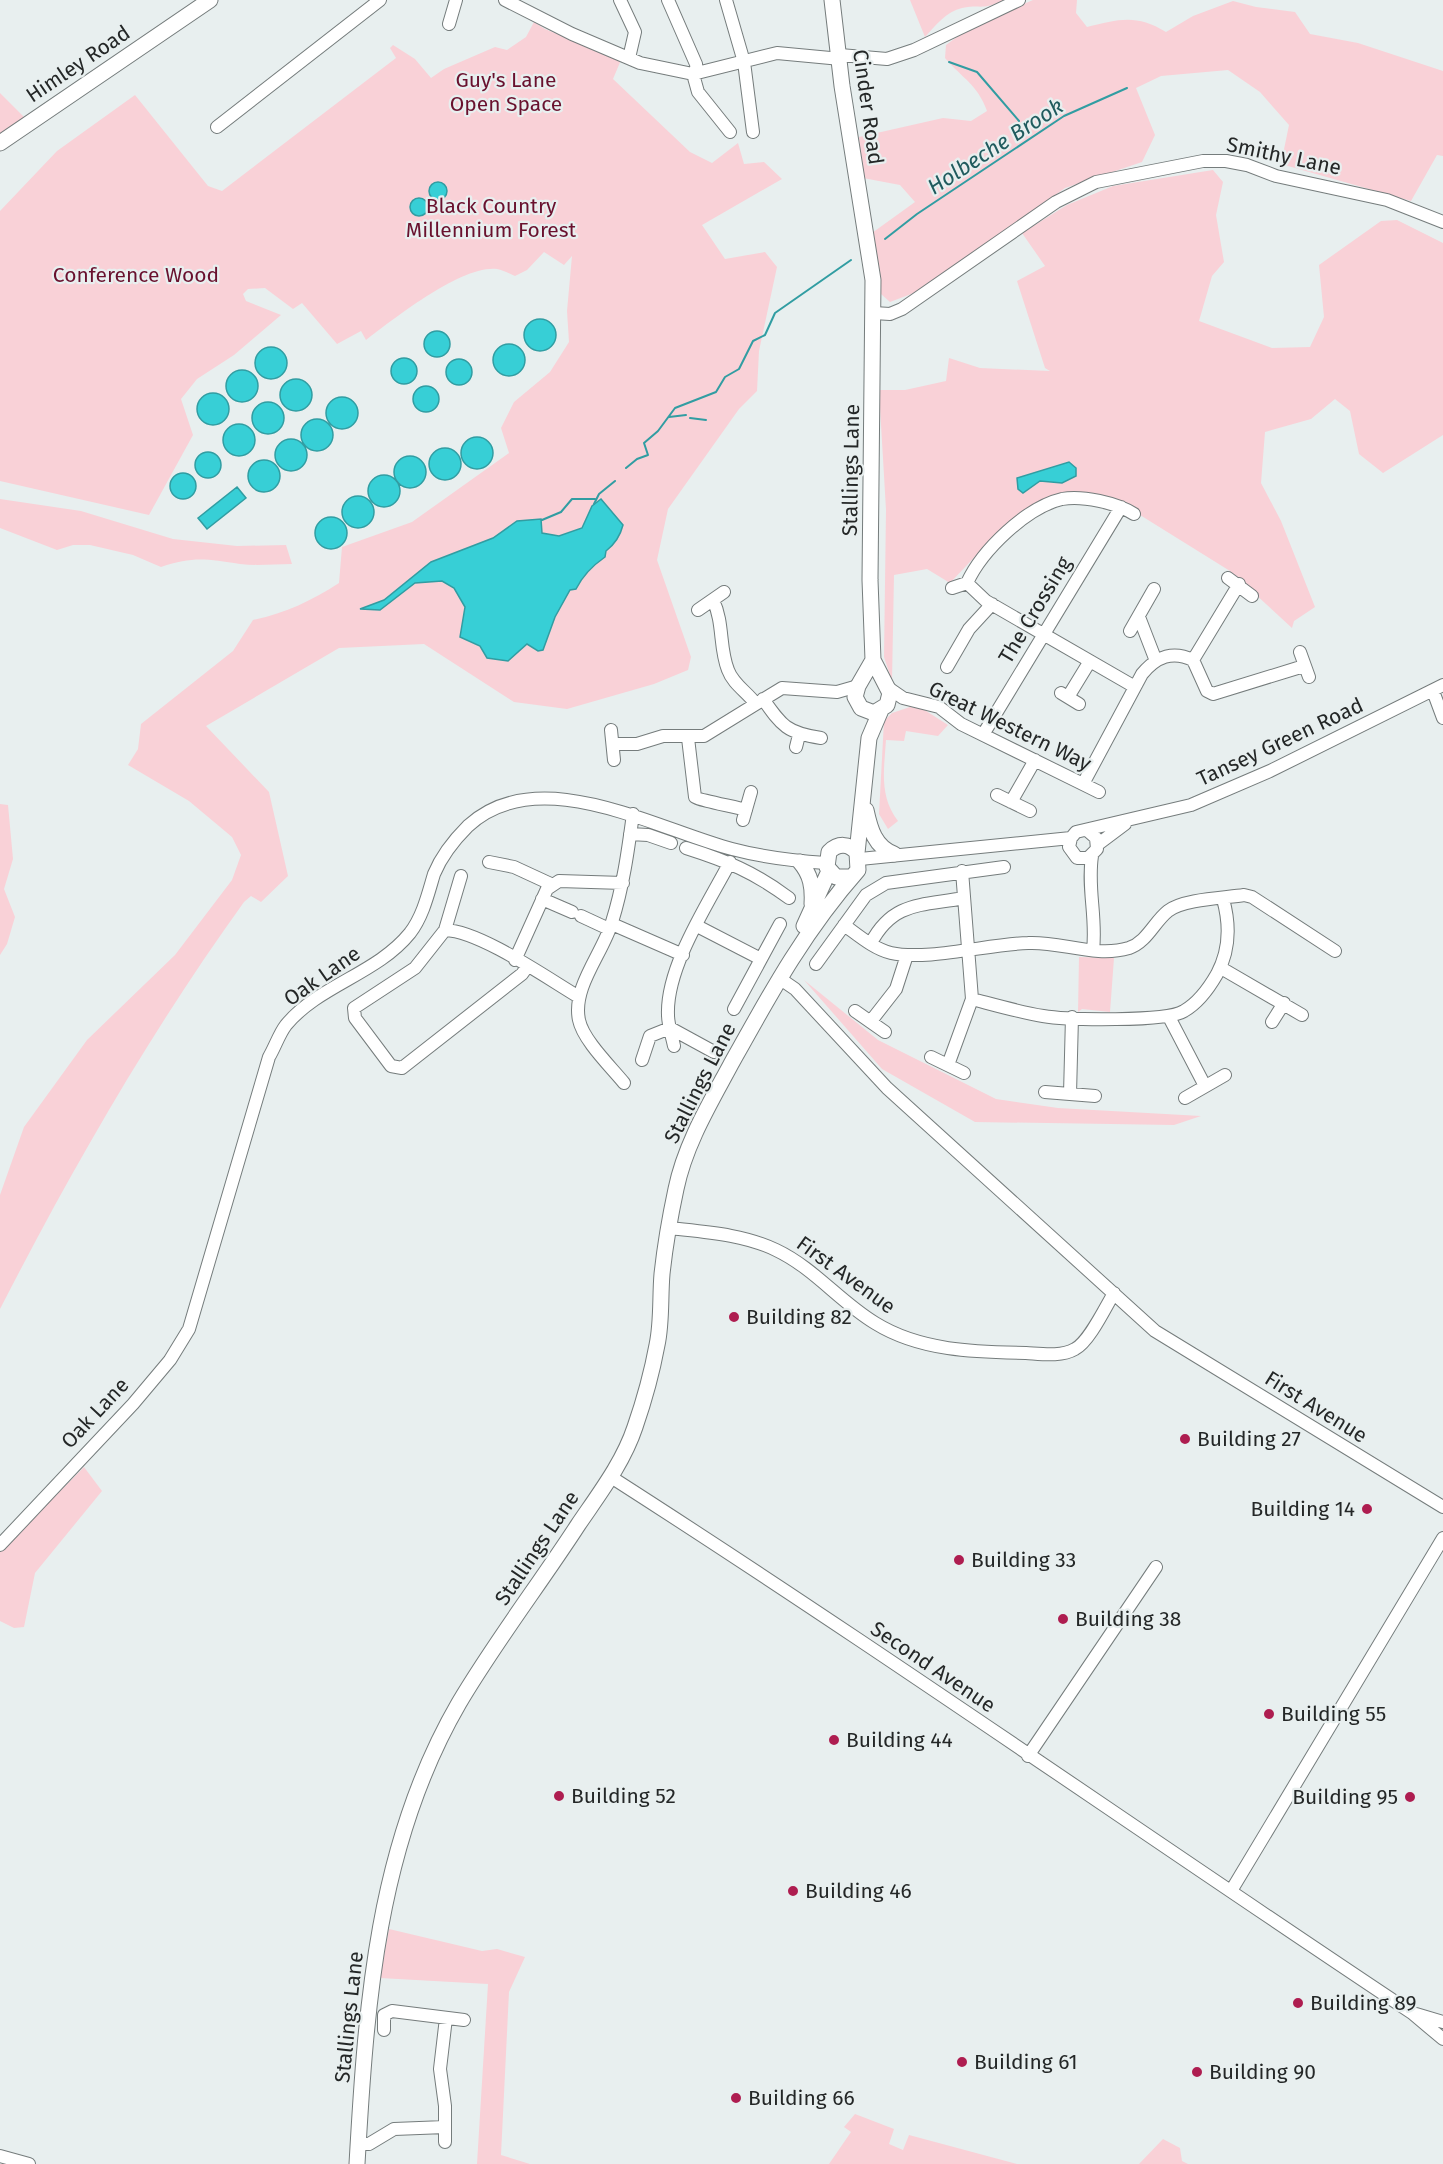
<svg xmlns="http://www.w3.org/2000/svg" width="1443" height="2164" font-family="'Fira Sans',sans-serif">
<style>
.green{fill:#f9d1d7;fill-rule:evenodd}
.water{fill:#37cfd6;stroke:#319da2;stroke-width:1.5}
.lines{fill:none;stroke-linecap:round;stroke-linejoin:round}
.stream{stroke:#319da2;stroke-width:2}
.minor-casing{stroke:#757c7c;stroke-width:14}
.major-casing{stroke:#757c7c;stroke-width:17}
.minor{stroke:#fff;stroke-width:12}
.major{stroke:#fff;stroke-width:15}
.poi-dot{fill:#ae1d50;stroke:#e8efef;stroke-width:2}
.labels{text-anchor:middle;stroke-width:4.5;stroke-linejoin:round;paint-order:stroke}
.street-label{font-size:21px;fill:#242727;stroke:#e8efef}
.park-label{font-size:21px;fill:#69112e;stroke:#e8efef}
.poi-label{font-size:21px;fill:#242727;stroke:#e8efef;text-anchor:start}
.water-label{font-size:22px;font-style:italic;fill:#205b5e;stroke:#e8efef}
</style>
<rect width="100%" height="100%" fill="#e8efef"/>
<path class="green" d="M910,0H1004C982,11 982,4 962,8C947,11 935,26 925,37Z
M1033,0H1077L1076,13L1087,27C1119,19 1137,14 1166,32L1193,16L1233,1L1256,7L1295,12L1310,34L1358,43L1443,71V156L1437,155L1411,201L1281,164L1289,125L1260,92L1228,70L1161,76L1136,88L1155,135L1142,162L1065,188L927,288L890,302L881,294L872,233L915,202L900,185L863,178L859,137L943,118L971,121L987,111C977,84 963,79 945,58L946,45L972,26Z
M534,22L545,29L621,60L613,79L690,152L712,163L738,143L744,164L764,162L782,179L702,225L725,259L765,252L777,267L759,351L757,391L739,409L668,509L657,560L691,657L688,670L654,684L567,709L514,702L424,644L339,648L206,726L269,792L288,876L261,902L251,896L244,902C151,1031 73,1167 0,1309V1195L24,1127L87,1040L175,955L232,880L241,855L232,837L189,801L128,765L138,749L141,724L233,651L253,620C286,613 311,601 339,583L342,547L412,522L509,453L501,428L514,402L550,372L569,342L567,311L572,256L564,265L544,252L527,270L515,276C510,274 503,270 497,269C461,265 394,319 366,340L361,331L337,344L302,303L293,309L265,288L248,289L243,294L246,301L281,315L234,355L197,379L181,399L193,435L149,515L0,481V211L57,151L135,95L208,186L222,191L396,58L390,48L393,45L415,59L431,78L444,69L495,47L507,50L526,37ZM432,184L447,192L445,198L436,200L431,197L429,189ZM419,198L429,208L421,216L415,215L410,207L412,202Z
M0,93L25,118L0,134Z
M1213,170L1223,182L1216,215L1224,262L1212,276L1199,321L1272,348L1310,347L1324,317L1319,265L1381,221L1397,220L1443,243V435L1383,473L1359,454L1350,411L1335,399L1311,419L1265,432L1261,483L1281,521L1315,607L1294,621L1292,628L1230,571L1140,515L1114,502L1062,495L986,545L950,583L927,569L894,575L892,681L884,657L886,510L879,390H905L946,381L949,358L980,368L1050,371L1045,368L1017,281L1045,266L1022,233L1067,205L1113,186Z
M0,499L81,511L173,539L237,546L286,545L292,564C275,564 256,566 240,564C207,559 193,556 161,567L133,555L90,545H73L57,550L0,528Z
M910,707L923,709L948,725L938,736L906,731L904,741L886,740C884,770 879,796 898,821L888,829L879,814L884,721L892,713Z
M0,804L8,805L13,859L4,889L15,917L7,944L0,955Z
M1079,957L1114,958L1110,1012L1082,1009L1078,1012Z
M804,980L878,1040L996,1099L1058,1108L1201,1116L1174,1125L975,1122L882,1069Z
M84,1467L102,1491L35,1573L24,1627L14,1628L0,1621V1552Z
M389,1929L482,1951L497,1949L525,1957L509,1992L501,2155L530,2164H477L488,1984L380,1978Z
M855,2114L894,2129L889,2144L903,2150L909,2135L1017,2164H829L851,2132L844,2127Z
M1163,2139L1180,2148L1182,2161L1188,2164H1139Z"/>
<path class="water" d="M429 191a9 9 0 1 1 18 0a9 9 0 1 1-18 0Z
M410 207a9 9 0 1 1 18 0a9 9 0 1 1-18 0Z
M524 335a16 16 0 1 1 32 0a16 16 0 1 1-32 0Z
M424 344a13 13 0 1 1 26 0a13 13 0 1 1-26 0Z
M493 360a16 16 0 1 1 32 0a16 16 0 1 1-32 0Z
M255 363a16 16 0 1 1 32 0a16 16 0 1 1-32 0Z
M391 371a13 13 0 1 1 26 0a13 13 0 1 1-26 0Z
M446 372a13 13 0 1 1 26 0a13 13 0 1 1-26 0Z
M226 386a16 16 0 1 1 32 0a16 16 0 1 1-32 0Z
M280 395a16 16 0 1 1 32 0a16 16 0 1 1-32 0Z
M413 399a13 13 0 1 1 26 0a13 13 0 1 1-26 0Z
M197 409a16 16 0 1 1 32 0a16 16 0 1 1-32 0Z
M326 413a16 16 0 1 1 32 0a16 16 0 1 1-32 0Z
M252 418a16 16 0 1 1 32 0a16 16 0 1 1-32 0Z
M301 435a16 16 0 1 1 32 0a16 16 0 1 1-32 0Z
M223 440a16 16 0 1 1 32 0a16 16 0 1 1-32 0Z
M461 453a16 16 0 1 1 32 0a16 16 0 1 1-32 0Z
M275 455a16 16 0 1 1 32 0a16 16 0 1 1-32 0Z
M429 464a16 16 0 1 1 32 0a16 16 0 1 1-32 0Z
M195 465a13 13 0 1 1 26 0a13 13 0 1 1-26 0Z
M394 472a16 16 0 1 1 32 0a16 16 0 1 1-32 0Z
M248 476a16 16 0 1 1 32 0a16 16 0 1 1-32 0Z
M1069,462L1076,468V476L1062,483L1040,481L1023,493L1018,489L1017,478Z
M170 486a13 13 0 1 1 26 0a13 13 0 1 1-26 0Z
M368 491a16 16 0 1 1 32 0a16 16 0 1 1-32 0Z
M237,487L246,498L207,529L198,518Z
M342 512a16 16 0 1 1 32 0a16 16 0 1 1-32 0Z
M601,499L623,525C620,537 615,544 606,551L605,557C592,566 583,575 576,589L570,590L555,617L543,650L538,651L527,644L508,661L487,658L480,646L460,637L465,607L454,588L442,581L415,583L380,610L360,609L384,600L431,562L493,538L517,521L541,519L542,533L559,536L582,528L592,506Z
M315 533a16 16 0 1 1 32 0a16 16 0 1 1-32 0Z"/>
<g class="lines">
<path class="stream" d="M949,62L977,72L1019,121
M885,239L917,214L1064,116L1127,88
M669,417L686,415
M690,418L706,420
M626,468L637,459L648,455L644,443L658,431L675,408L716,392L725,377L739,369L753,341L765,335L775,313L851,260
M594,504L599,494L615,481
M542,520L561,512L572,499H595"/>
<defs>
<path id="minor" d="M505,0L572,34L640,63L693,74L777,53L841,59
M620,0L635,32L629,58
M668,0L696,64L697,73
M726,0L744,62L753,132
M449,24L456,0
M840,55L887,59L914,50L1019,0
M693,74L698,92L730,132
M217,127L380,0
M874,313L890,314L902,309L1056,202L1096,182L1203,161H1226L1247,165L1276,176L1387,200L1443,222
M1228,578L1252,596
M967,583C982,550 1027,507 1062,499C1082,495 1117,503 1134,514
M967,583L986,601L1135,687
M952,588L967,583
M713,600C724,623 719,648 728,670C733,684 747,692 755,703
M698,610L724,592
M1139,617L1156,661
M1130,631L1154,589
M1300,652L1309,677
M1193,660L1239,584
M947,667L969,629L992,604
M887,687L903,698L939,707L961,724L1099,792
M1433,691L1443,718
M1061,693L1079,704
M1068,697L1090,661
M763,699C782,726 787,733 821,738
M611,730L614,760
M984,733L1121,507
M688,738L695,797C698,800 736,807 746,810
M613,744H637L663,736H704L782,688L837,692L858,686
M796,747L799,735
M1083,784L1142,674C1156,657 1172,650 1193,660L1207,691L1213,694L1304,666
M997,795L1030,811
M1011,802L1035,760
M743,820L751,792
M1088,831L1096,838L1097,849L1088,858H1077L1069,847L1071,838L1076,832L1191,805L1270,771L1443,685
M630,834L648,835L671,843
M1097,845L1125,824
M686,848C727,861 754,872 789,898
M1092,856C1087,888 1097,918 1093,950
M860,859L1071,838
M489,862L514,867L553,885
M542,899L572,912
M581,916L609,929
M612,924L683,955
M844,925C858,935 874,949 891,953C926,961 990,944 1028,943C1060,941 1095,958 1129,948C1147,942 1154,922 1168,911C1183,899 1225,898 1244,895L1252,897L1335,951
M697,926L761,959
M445,930L461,876
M871,943C893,901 922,906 964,898
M515,960L547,889L559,881L623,883
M816,964L866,895L886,883L1004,867
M527,967L522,974L402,1068L391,1066L355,1018L354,1008L415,968L445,930C480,931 547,978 579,997
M1221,968L1302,1015
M779,978L795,989L887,1088L1155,1331L1443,1507
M972,999C995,1005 1019,1012 1043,1016C1066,1020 1167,1022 1184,1011C1198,1003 1209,988 1217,974C1230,950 1230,924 1223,899
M734,1009L780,924
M855,1011L885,1032
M1169,1017L1205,1086
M871,1021L896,989L907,955
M1272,1022L1284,1003
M674,1046C672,1036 668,1025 668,1015C666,967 708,904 730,862
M931,1057L964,1073
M642,1060L650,1036L670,1028L714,1052
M948,1065L972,999L962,871
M624,1083C611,1067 583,1040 579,1020C572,987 603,953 612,922C623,887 628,851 633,814
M1045,1092L1095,1096
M1070,1094L1072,1017
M1185,1098L1225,1075
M669,1228C705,1232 743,1234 776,1250C814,1268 840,1302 875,1323C920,1351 975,1352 1026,1353C1042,1354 1061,1357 1075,1349C1089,1342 1105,1308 1114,1293
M611,1477C881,1650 1144,1835 1412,2013L1443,2039
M0,1545L133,1404L170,1360L189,1329L269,1057C275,1047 279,1034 286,1025C319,985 377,974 410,933C423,916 428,894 434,874C441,857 455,839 468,826C538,761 656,829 732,849C762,857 795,861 826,863
M1028,1756L1156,1567
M1231,1891L1443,1538
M1416,2014L1443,2022
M384,2030V2015L392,2011L464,2020
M445,2142V2106L440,2069L446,2018
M358,2144H369L394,2129L445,2127
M0,2156L29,2164"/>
<path id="major" d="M832,0L842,86L873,280L870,580L873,660L890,693L887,705L874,713L861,708L855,697L858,686L873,660
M0,143L210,0
M866,810C870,829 875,847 894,854
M857,853L869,738L881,710
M800,862C811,875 813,887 812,904
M804,926L829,871
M357,2164C366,2005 377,1844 459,1703C495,1642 539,1585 578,1525C599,1494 623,1463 635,1427C644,1401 652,1372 657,1345C662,1322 660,1297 662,1274C665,1246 670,1217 676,1189C685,1145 709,1105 730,1066C770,994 804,931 858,870L857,853C849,843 838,843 829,852L827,867L836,877H851"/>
</defs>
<use href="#minor" class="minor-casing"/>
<use href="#major" class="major-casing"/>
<use href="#minor" class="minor"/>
<use href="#major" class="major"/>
</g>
<g class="poi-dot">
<circle cx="734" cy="1317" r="6"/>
<circle cx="1185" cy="1439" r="6"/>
<circle cx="1367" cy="1509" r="6"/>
<circle cx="959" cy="1560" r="6"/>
<circle cx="1063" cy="1619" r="6"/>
<circle cx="1269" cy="1714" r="6"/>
<circle cx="834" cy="1740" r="6"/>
<circle cx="559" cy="1796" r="6"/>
<circle cx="1410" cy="1797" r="6"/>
<circle cx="793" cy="1891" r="6"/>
<circle cx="1298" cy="2003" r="6"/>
<circle cx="962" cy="2062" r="6"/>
<circle cx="1197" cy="2072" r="6"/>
<circle cx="736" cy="2098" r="6"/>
</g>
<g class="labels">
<g class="street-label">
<text transform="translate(78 64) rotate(-34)" y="7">Himley Road</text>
<text transform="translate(868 107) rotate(82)" y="7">Cinder Road</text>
<text transform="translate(1284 156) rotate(12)" y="7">Smithy Lane</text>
<text transform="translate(851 470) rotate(-89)" y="7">Stallings Lane</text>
<text transform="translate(1035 610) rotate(-59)" y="7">The Crossing</text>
<text transform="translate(1010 726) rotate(26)" y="7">Great Western Way</text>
<text transform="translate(1280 742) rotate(-25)" y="7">Tansey Green Road</text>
<text transform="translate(322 976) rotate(-35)" y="7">Oak Lane</text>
<text transform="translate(700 1083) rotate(-63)" y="7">Stallings Lane</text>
<text transform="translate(846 1275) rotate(36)" y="7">First Avenue</text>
<text transform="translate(1316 1407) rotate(32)" y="7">First Avenue</text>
<text transform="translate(95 1413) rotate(-47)" y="7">Oak Lane</text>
<text transform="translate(537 1548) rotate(-56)" y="7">Stallings Lane</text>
<text transform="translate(933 1667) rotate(34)" y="7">Second Avenue</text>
<text transform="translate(349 2017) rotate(-84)" y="7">Stallings Lane</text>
</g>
<g class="park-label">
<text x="506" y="87">Guy's Lane<tspan x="506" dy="24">Open Space</tspan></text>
<text x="491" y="213">Black Country<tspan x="491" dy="24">Millennium Forest</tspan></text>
<text x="136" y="282">Conference Wood</text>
</g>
<g class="poi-label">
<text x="746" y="1324">Building 82</text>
<text x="1197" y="1446">Building 27</text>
<text x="1355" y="1516" text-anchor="end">Building 14</text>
<text x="971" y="1567">Building 33</text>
<text x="1075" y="1626">Building 38</text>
<text x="1281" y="1721">Building 55</text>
<text x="846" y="1747">Building 44</text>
<text x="571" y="1803">Building 52</text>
<text x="1398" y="1804" text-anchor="end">Building 95</text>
<text x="805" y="1898">Building 46</text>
<text x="1310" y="2010">Building 89</text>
<text x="974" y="2069">Building 61</text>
<text x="1209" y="2079">Building 90</text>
<text x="748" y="2105">Building 66</text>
</g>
<g class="water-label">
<text transform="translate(995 146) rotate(-33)" y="8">Holbeche Brook</text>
</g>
</g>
</svg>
